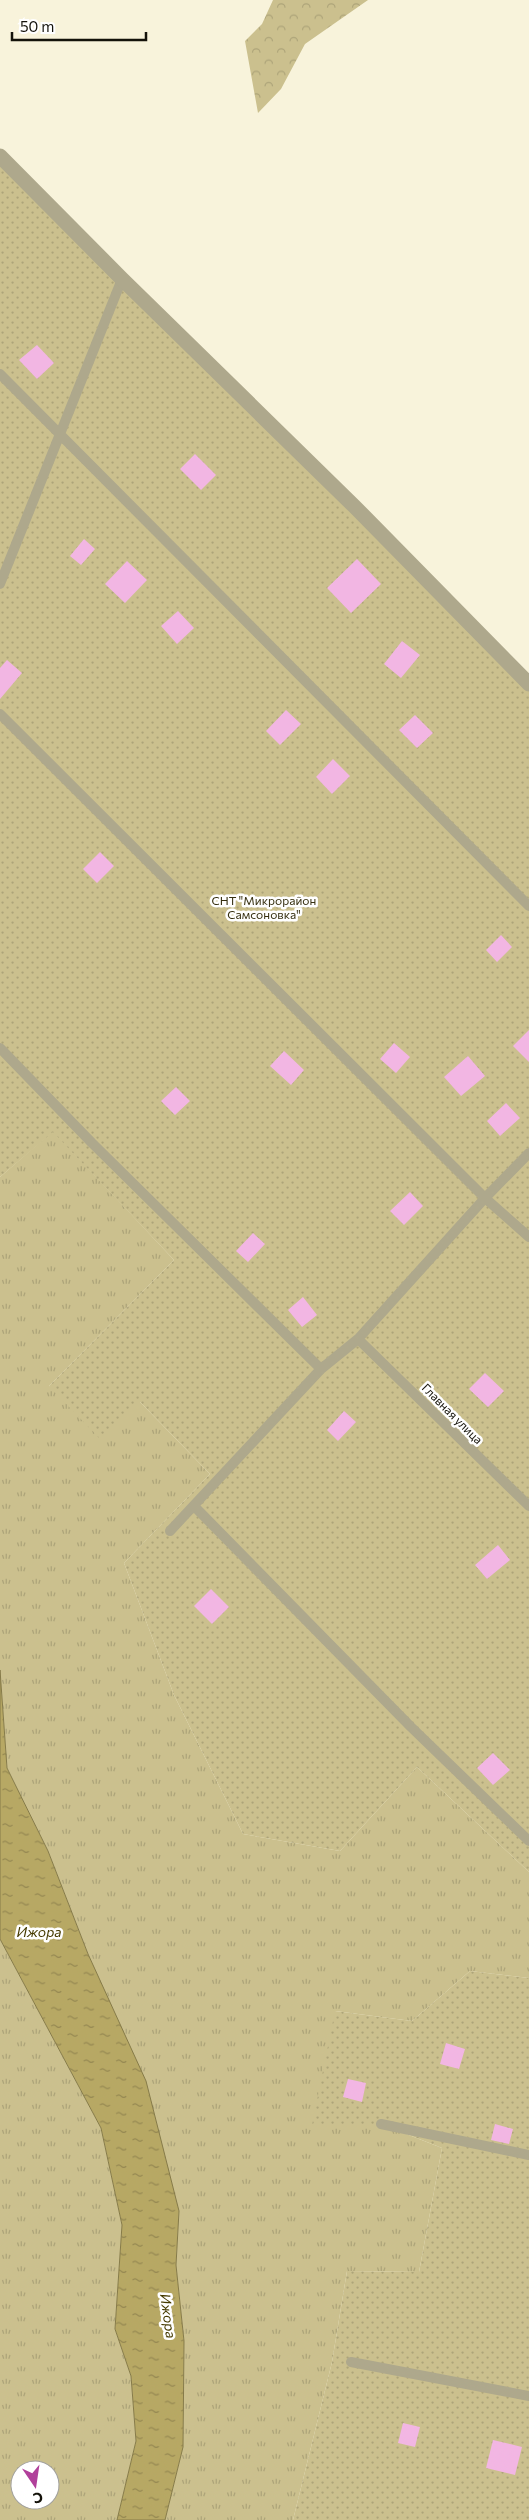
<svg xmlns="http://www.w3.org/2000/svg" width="529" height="2520" font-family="Commissioner,sans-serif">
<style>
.grass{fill:url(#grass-tufts);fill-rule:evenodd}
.forest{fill:url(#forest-crowns)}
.park{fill:url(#park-dots)}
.water{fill:url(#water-ripples);stroke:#867b49}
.building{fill:#f2b6e3}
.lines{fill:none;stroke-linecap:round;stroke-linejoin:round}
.lane{stroke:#aea88c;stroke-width:10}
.street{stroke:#aea88c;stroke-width:15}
.labels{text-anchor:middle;stroke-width:5;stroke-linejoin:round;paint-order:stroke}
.park-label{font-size:12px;fill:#362f10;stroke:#fff}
.street-label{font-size:12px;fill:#14120a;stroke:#fff}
.water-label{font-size:14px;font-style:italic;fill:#453a00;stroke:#fff}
</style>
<defs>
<pattern id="grass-tufts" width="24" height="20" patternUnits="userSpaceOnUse" patternTransform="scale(1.25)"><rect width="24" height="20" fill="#cbc08e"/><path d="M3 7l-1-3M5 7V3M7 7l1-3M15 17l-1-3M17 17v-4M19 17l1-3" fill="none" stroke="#ada479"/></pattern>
<pattern id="forest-crowns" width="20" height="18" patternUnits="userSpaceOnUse" patternTransform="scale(1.25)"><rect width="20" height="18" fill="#cbc08e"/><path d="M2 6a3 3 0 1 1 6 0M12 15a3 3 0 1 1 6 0" fill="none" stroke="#ada479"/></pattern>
<pattern id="park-dots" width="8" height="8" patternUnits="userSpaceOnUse" patternTransform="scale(1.25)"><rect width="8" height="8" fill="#cbc08e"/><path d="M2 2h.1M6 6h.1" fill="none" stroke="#ada479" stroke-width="1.8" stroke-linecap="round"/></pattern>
<pattern id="water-ripples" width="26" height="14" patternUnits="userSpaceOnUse" patternTransform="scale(1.25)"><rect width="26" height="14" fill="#b7a864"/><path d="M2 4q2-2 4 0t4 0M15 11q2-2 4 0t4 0" fill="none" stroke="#948751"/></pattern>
</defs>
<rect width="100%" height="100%" fill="#f8f3db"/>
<path class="grass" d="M53,1131L174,1260L49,1386L140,1402L210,1474L124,1563L174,1695L243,1834L340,1851L417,1767L529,1872V1978L470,1971L412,2021L335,2011L381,2124L442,2148L419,2272L347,2271L332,2362L293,2520H165L183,2447L184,2341L176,2265L179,2211L88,1954L48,1851L7,1768L0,1670V1177Z
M0,1939L101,2128L122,2225L115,2329L131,2376L136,2441L117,2520H0ZM20,2470H50V2500H20Z"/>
<path class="forest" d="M273,0H368L305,44L281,89L258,113L245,41L262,24Z"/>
<path class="park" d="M0,156L529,684V1872L417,1767L340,1851L243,1834L174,1695L124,1563L210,1474L140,1402L100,1439L49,1386L174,1260L53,1132L0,1177Z
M470,1971L529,1978V2520H293L332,2362L347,2271L419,2272L442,2148L381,2124L312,2125L335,2011L412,2021Z"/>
<path class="water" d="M0,1670L7,1768L48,1851L88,1954L146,2081L179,2211L176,2265L184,2341L183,2447L165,2520H117L136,2441L131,2376L115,2329L122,2225L101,2128L0,1939Z"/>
<path class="building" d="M37,345L54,363L37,379L19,360Z
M195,454L216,475L201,490L180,469Z
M84,539L95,549L81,565L70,556Z
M357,559L381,584L351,613L327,588Z
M127,561L147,580L125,603L105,584Z
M178,611L194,628L177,644L161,626Z
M402,641L420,655L401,678L384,664Z
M7,660L22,673L0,699V668Z
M286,710L301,724L280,745L266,731Z
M415,715L433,733L417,748L399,730Z
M333,759L350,776L332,794L316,777Z
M100,852L114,866L97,883L83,869Z
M501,935L512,947L497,962L486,950Z
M529,1030V1062L513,1046Z
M394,1043L410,1057L396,1073L380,1059Z
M284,1051L304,1070L291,1085L270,1066Z
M468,1056L485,1076L461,1096L444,1077Z
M176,1087L190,1101L175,1115L161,1101Z
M506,1103L520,1118L500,1136L487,1121Z
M410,1192L423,1206L404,1225L390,1211Z
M253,1233L265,1244L248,1262L236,1251Z
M303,1297L317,1315L302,1327L288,1310Z
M485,1373L504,1391L488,1407L469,1389Z
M344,1411L356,1422L338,1441L327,1430Z
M498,1545L510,1560L487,1579L475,1565Z
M211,1589L229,1607L212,1624L194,1606Z
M493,1753L510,1770L493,1785L477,1768Z
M446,2043L465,2049L459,2069L440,2064Z
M348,2079L366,2083L362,2102L343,2097Z
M495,2124L513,2129L509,2144L491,2140Z
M403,2423L420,2427L415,2447L398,2443Z
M493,2440L522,2447L515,2475L486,2468Z"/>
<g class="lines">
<path class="lane" d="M0,374L529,906
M0,584L122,279
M0,714L485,1198L529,1237
M0,1048L92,1143L321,1369
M358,1339L529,1506
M194,1506L411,1727L529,1841
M170,1531L321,1369L358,1339L485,1198L529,1153
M381,2124L529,2155
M351,2362L529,2396"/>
<path class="street" d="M0,156L122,279L354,506L529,684"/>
</g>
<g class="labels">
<g class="park-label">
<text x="264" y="905">СНТ "Микрорайон<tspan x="264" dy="14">Самсоновка"</tspan></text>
</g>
<g class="street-label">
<text transform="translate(452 1414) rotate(45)" y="4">Главная улица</text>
</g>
<g class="water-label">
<text x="39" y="1937">Ижора</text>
<text transform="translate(168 2316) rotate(82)" y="5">Ижора</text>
</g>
</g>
<g transform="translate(35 2485) rotate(167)"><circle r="24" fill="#ffffff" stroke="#a1a09d"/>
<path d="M0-4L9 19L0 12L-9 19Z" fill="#b1409b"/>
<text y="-8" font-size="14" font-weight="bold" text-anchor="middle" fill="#14120a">С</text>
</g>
<path d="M12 32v8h134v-8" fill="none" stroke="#14120a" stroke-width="2.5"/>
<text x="20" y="32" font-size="15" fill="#14120a" stroke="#ffffff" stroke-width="4" paint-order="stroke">50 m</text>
</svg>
